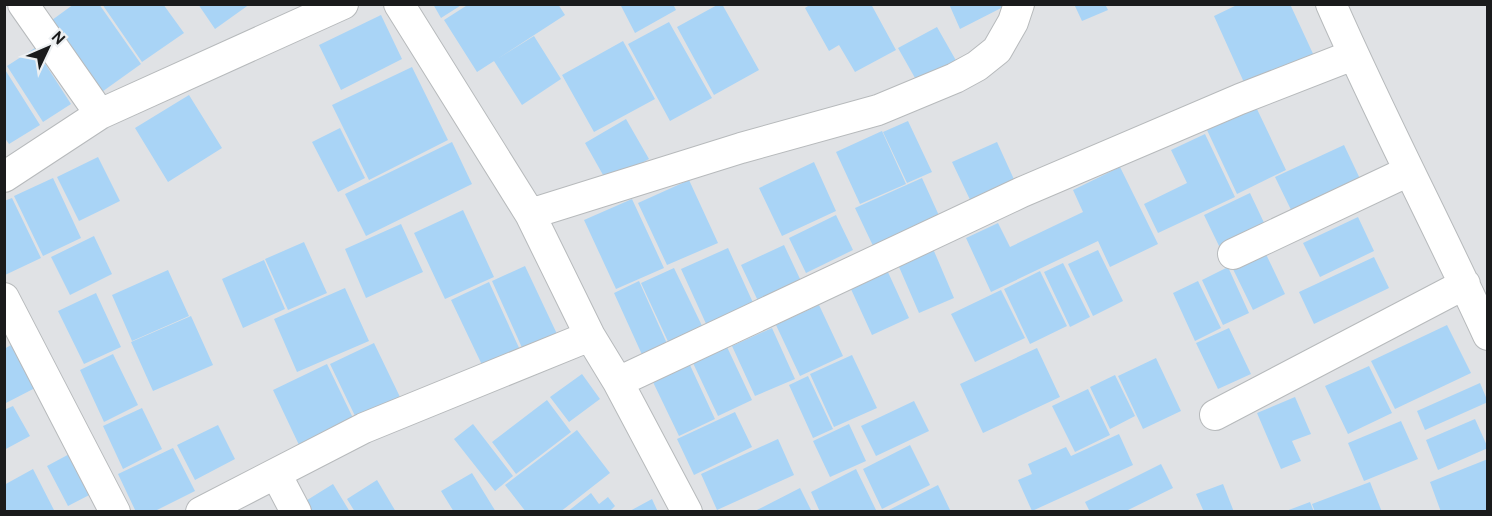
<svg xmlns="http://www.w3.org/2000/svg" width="1492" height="516" font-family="Overpass,sans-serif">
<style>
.building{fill:#a9d4f6}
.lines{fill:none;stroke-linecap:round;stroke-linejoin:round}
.street-casing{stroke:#b7babc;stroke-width:32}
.street{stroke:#fff;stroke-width:30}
</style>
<rect width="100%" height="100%" fill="#e0e2e5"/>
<path class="building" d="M74,4H99L141,64L99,94L48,23Z
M102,4H163L184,33L142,62Z
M198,4H250L215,29Z
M433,4H463L441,18Z
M469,4H558L565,15L477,72L444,20Z
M620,4H673L676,10L635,33Z
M719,4H722L759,70L714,95L677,27Z
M811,4H871L896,50L855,72L839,45L829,51L805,8Z
M949,4H1009L960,29Z
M1074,4H1105L1108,10L1082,21Z
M1239,4H1290L1315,58L1247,89L1214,16Z
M381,15L402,59L341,90L319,45Z
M669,22L712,98L670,121L628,44Z
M937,27L958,64L919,85L898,48Z
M534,36L561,79L522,105L494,61Z
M623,41L655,99L594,132L562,75Z
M35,48L71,104L43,122L7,66Z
M412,67L448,140L369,180L332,105Z
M4,68L40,125L9,144L4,137Z
M189,95L222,148L168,182L135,128Z
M1256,107L1286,170L1237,194L1207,130Z
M626,119L649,159L607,182L585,143Z
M908,121L932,172L907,183L883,132Z
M340,128L365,178L338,192L312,142Z
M882,131L906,184L860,204L836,152Z
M1205,134L1235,197L1158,233L1144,204L1187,183L1171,150Z
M452,142L472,184L366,236L345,194Z
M997,142L1017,186L973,206L952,162Z
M1344,145L1363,185L1295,218L1275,177Z
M98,157L120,201L79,221L57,177Z
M814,162L836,211L782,236L759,188Z
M1120,167L1158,244L1110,267L1098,241L991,292L966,238L998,223L1010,247L1083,212L1073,190Z
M53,178L81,238L43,256L14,196Z
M922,178L941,220L875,250L855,208Z
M689,180L718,243L667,265L638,203Z
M1250,193L1267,229L1221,250L1204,215Z
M12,198L41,258L5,275L4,201Z
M632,199L664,268L616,289L584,220Z
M463,210L494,277L445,299L414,233Z
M836,215L853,250L806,273L789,238Z
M1358,217L1374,251L1320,277L1303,243Z
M401,224L423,272L366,298L345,249Z
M94,236L112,274L70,295L51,257Z
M304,242L327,293L288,310L265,259Z
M931,244L954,298L919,313L896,260Z
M784,245L801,281L758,301L741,265Z
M728,248L755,307L708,328L681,269Z
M1098,250L1123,301L1093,316L1068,264Z
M1264,250L1285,294L1253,310L1231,265Z
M1374,257L1389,288L1314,324L1299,292Z
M264,260L285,309L243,328L222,279Z
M1063,263L1090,317L1070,327L1044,272Z
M525,266L557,334L523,350L492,281Z
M1228,267L1249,313L1223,325L1202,280Z
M674,268L705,332L671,348L641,283Z
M168,270L189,316L132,341L112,295Z
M887,270L909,318L872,335L850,287Z
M1040,271L1067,326L1030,344L1004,289Z
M639,281L669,348L644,359L614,293Z
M1198,281L1221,328L1195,341L1173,293Z
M489,282L520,350L483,367L451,300Z
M345,288L369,341L297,372L274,319Z
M1001,290L1025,338L975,362L951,314Z
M96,293L121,347L84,364L58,311Z
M819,305L843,356L800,376L776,325Z
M191,316L213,365L153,391L131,342Z
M1447,325L1471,373L1395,409L1371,361Z
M772,328L795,379L755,396L732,346Z
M1229,328L1251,374L1218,389L1196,343Z
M374,343L400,397L356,418L330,364Z
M13,344L37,387L4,404V349Z
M727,347L752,400L718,416L693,363Z
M1037,348L1060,397L983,433L960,384Z
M113,354L138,405L104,422L80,370Z
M852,355L877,408L834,427L810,374Z
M1156,358L1181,411L1143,429L1118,376Z
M689,363L715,419L679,436L652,380Z
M327,364L353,418L299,445L273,390Z
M1369,366L1392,413L1348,434L1325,386Z
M582,374L600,399L569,422L550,397Z
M1115,375L1135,416L1110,429L1090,387Z
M808,376L833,429L813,438L789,385Z
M1480,383L1488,402L1425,430L1417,411Z
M1088,389L1110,435L1075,452L1052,406Z
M1295,397L1311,434L1292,441L1301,461L1281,469L1257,413Z
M547,400L571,432L516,474L492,442Z
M914,401L929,431L876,456L861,426Z
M13,406L30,436L4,450V410Z
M142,408L162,449L123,469L103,426Z
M735,412L752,447L694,475L677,439Z
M1475,419L1488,448L1438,470L1426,440Z
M1401,421L1418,459L1364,481L1348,443Z
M473,424L513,476L495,491L454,439Z
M849,424L866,461L830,477L813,441Z
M218,425L235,459L195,480L177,445Z
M577,430L610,473L560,512H526L505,485Z
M1119,434L1133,465L1032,511L1018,480L1032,474L1028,464L1066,447L1071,456Z
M778,439L794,475L717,510L701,474Z
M910,445L930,485L882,509L863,469Z
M173,448L195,491L153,512H136L118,474Z
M75,451L97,491L68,506L47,466Z
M1488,459V512H1441L1430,482Z
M1161,464L1173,488L1124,512H1090L1085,502Z
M33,469L55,512H4V485Z
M856,469L877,512H820L811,492Z
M472,473L496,512H454L441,491Z
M377,480L396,512H355L347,499Z
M1370,482L1382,512H1315L1312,504Z
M333,484L350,512H310L304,502Z
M1223,484L1234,512H1204L1196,494Z
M938,485L951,512H885Z
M800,488L812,512H753Z
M591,493L599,504L608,497L615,506L609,512H567Z
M652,499L658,512H628Z
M1310,502L1314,512H1286V511Z"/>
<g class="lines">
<defs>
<path id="street" d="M23,4L100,114
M399,4L530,214L590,336L618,382L687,512
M1331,4C1380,116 1437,224 1488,335
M4,177L100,114L343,4
M530,214L741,148L878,110L955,78L977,66L997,50L1013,22L1019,4
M1233,254L1409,171
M4,298L115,512
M618,382L1022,192L1240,99L1353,55
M1215,415L1465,284
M276,474L296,512
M201,512L364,428L590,336"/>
</defs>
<use href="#street" class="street-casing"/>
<use href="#street" class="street"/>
</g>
<rect width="1492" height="516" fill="none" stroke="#1a1b1c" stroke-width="12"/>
<g transform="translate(48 48) rotate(46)" stroke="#edf0f2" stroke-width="4.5" paint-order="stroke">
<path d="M0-4.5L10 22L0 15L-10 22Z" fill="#1a1b1c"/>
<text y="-9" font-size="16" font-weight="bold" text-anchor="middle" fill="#1a1b1c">N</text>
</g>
</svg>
